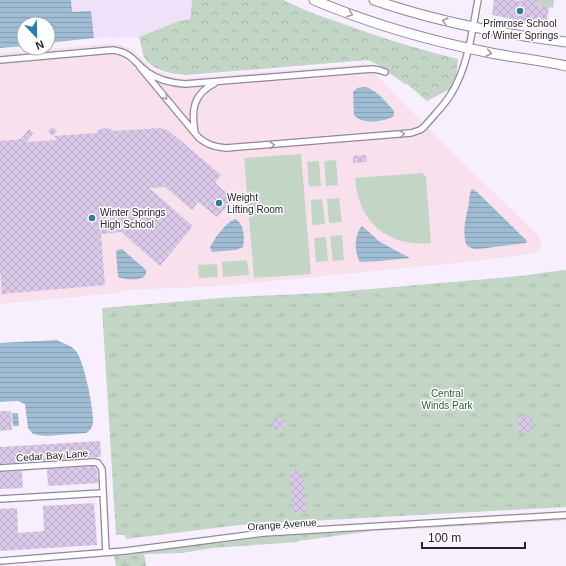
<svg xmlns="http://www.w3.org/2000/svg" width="566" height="566" font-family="Arial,sans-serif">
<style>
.built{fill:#f0e1fb}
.education{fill:#f8e1ed}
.green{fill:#c3d6c5}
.forest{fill:url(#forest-crowns)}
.wetland{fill:url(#wetland-marsh)}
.park{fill:url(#park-tufts)}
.water{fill:url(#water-rules)}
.building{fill:url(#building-cross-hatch)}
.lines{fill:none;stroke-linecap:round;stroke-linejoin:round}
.street-casing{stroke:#93869e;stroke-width:8}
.primary-casing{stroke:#93869e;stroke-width:11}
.street{stroke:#fff;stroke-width:5.5}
.primary{stroke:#fff;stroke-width:9}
.oneway{stroke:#9e9ca0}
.poi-dot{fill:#2d7bad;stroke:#fff;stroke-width:1.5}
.labels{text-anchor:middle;stroke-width:3;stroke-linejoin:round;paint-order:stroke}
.poi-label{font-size:10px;fill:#28222c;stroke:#fff;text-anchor:start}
.park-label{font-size:10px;fill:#305c38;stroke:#fff}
.street-label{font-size:10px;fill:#28222c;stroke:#fff}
</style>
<defs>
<pattern id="forest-crowns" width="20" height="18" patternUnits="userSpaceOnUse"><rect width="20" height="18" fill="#c3d6c5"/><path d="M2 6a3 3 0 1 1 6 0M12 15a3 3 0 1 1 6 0" fill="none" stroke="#a8b7a9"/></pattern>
<pattern id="wetland-marsh" width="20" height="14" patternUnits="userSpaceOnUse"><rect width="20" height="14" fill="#c3d6c5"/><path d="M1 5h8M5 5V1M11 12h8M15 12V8" fill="none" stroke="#a8b7a9"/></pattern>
<pattern id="park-tufts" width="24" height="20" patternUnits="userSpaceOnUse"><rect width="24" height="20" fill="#c3d6c5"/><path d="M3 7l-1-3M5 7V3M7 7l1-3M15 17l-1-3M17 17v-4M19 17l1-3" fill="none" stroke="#a8b7a9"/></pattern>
<pattern id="water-rules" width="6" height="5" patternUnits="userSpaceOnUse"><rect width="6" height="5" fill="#9ebcd3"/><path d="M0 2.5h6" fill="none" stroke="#88a1b5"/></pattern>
<pattern id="building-cross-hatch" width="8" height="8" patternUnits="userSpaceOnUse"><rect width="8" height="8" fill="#dac8e8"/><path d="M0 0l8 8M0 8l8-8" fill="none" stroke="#bbacc7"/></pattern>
</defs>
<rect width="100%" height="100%" fill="#f7eefe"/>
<path class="built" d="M71,0H192L190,19L179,21L139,37L94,38L91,12H72Z"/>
<path class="education" d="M108,44L122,45L131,49L153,69L173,77L186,78L368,64L379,78L472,172L538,235L541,243V248L536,252L530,254L467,262L222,286L124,290L116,293L1,304L0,303V53Z"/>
<path class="green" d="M301,154L311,274L254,278L244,158Z
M336,160L338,185L326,186L324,161Z
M319,161L321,186L309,187L307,162Z
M422,173L426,177L431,243C387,247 358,222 355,178Z
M339,198L342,222L329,223L327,199Z
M322,199L325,224L312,225L311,200Z
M342,235L344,260L333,261L330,236Z
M326,237L328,261L316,262L314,238Z
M247,260L249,275L223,277L222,262Z
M217,264L218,277L199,278L198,265Z"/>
<path class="forest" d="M192,0H284C304,11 327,18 349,26C385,39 421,50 458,59L456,76L450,89L427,101L407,84H405L389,73V70C382,67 375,63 368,60L186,75C173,74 154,71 145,59C142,54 141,43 139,37L179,21L190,19Z"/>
<path class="wetland" d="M144,554L146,566H116L114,556Z"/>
<path class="park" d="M539,0H554L553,8L538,5Z
M566,270V507L273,523V521L126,539L125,535H116L102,308L233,297L324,293L521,276L557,271Z
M566,519V520L372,531L298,541V542L212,548L182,553L114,555L264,537Z"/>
<path class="water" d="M0,0H71L72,12L91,11L94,38L48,43V24H24V46L0,48Z
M365,87C377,90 386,102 394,111V116C384,122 362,125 354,115L353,92L357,88Z
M472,189L477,192L525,239L527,240L526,243L479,249H474L467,246C462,234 465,220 468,208C470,202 468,195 472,189Z
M235,219C244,223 245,238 243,247L236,250L212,252L210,247C216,237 224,224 235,219Z
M362,226L380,242L410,258L380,261L360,262C354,253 354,234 362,226Z
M122,249L146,270C148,283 126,280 118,277L116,253L117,250Z
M57,340C64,344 71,345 76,351C84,361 94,410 93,423C92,428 90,431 86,433L45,436L33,434L28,428L25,404L18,401L0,402V343Z
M12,413H18L19,426H13Z"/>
<path class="building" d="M494,0H513L521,1V0H539L538,5L549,7L546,26L526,22L525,24L515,22L516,20L492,15Z
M52,127L57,131L53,136L48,132Z
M109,128L114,131L159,128L168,130L221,175L215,183L233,199L217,217L198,202L192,210L165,187L149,188L193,226L160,266L121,232L101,234L105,285L2,294L0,269V141L21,139L29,129L34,133L26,142L57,140L54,136L96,133L99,129Z
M366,155L367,162L353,163V156Z
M0,411H11L12,430L0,431Z
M532,417L533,431L519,433L517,418Z
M274,418H282V420H285V427H282V430H275V427H272V421H275Z
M100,441L101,457L0,464V447Z
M94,466L97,470L98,483L48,486L47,469Z
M298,470V472H302V480H304L306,512H293L290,471Z
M22,471L23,488L0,489V472Z
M94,503L97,545L0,551V509L17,508L18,533L44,531L43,506Z"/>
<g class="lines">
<defs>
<path id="street" d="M0,60L113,50C132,53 133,61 147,72C158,80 171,83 185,84L372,69L379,70L385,72
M140,67L199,138C208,145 215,147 226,148L411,133L420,130L424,127C433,116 444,106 451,94C468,67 472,31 478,0
M195,133C191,110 193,94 215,83
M0,468L94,462L98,463L102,469L106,552
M0,499L102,493
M0,561L125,551L264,533L566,515"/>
<path id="primary" d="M314,0C371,24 430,41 491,53C516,58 541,60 566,66
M374,0C437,22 501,34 566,42"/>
</defs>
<use href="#street" class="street-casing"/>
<use href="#primary" class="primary-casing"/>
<use href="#street" class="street"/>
<use href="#primary" class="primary"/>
</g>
<defs><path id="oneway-chevron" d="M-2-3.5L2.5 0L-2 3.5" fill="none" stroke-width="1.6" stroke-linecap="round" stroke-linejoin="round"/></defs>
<g class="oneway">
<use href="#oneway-chevron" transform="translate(350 14) rotate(21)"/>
<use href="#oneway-chevron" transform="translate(445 21) rotate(-166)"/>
<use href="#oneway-chevron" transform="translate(489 53) rotate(11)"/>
<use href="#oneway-chevron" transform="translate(165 97) rotate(50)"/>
<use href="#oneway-chevron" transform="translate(402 134) rotate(-5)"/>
<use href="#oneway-chevron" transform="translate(272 145) rotate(-4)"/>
</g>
<g class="poi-dot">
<circle cx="520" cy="11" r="4"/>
<circle cx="219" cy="203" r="4"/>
<circle cx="92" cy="218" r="4"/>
</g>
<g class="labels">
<g class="poi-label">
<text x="520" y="27" text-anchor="middle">Primrose School<tspan x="520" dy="12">of Winter Springs</tspan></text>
<text x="227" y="201">Weight<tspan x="227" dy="12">Lifting Room</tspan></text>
<text x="100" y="216">Winter Springs<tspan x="100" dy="12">High School</tspan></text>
</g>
<g class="park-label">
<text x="447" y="397">Central<tspan x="447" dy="12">Winds Park</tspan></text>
</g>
<g class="street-label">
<text transform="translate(52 455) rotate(-4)" y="4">Cedar Bay Lane</text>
<text transform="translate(282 524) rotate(-4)" y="4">Orange Avenue</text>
</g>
</g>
<g transform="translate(36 36) rotate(158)"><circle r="19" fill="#ffffff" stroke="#a9a7ab"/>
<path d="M0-3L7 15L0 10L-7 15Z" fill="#2d7bad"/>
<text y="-6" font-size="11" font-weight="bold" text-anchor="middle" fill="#28222c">N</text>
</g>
<path d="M422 542v6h103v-6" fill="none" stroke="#28222c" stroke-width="2"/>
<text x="428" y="542" font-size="12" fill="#28222c" stroke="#ffffff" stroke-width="3" paint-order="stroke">100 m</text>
</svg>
